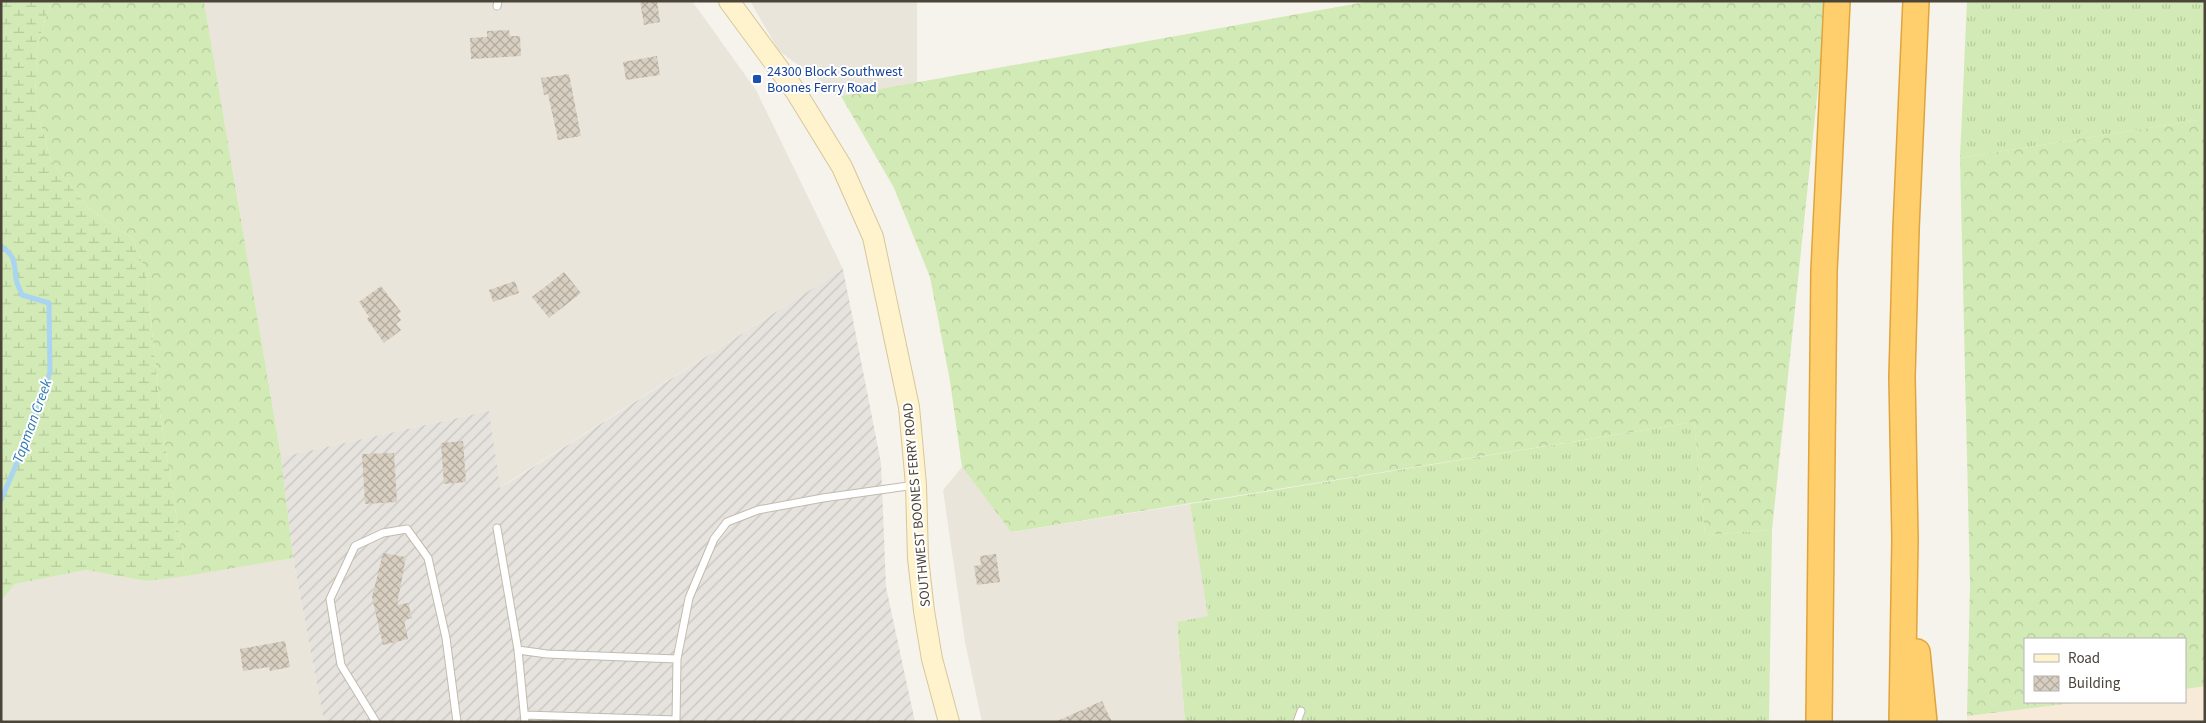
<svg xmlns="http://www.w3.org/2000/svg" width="2206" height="723" font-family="'Source Sans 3',sans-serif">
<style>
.residential{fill:#eae5da}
.commercial{fill:#f7ead8}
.industrial{fill:url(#industrial-furrows)}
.grass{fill:url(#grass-tufts)}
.forest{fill:url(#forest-crowns)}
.wetland{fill:url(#wetland-marsh)}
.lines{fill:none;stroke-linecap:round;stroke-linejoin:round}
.stream{stroke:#a9d4f2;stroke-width:5}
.building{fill:url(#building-cross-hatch)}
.service-casing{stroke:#c2bbae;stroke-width:9}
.secondary-casing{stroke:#d6c79b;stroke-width:22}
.motorway-casing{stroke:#e0a43c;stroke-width:28}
.service{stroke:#fff;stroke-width:7}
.secondary{stroke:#fff3cd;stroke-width:20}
.motorway{stroke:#ffcf6e;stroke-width:25}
.transit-dot{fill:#1a4fb4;stroke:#fff;stroke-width:2}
.labels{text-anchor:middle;stroke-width:4;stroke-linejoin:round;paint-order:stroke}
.transit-label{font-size:14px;fill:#164399;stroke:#fff;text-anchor:start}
.street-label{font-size:14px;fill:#4b4439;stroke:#fff}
.water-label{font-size:15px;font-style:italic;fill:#2e7ab2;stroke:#fff}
</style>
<defs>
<pattern id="industrial-furrows" width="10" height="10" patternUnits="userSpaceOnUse" patternTransform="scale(1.25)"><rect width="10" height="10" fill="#e6e2dd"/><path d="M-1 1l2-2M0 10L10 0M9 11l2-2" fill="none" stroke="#c7c3be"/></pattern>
<pattern id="grass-tufts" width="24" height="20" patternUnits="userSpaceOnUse" patternTransform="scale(1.25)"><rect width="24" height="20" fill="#d2eab5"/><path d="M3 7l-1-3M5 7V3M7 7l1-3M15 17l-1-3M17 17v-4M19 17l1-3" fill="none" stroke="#b6ca9c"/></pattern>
<pattern id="forest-crowns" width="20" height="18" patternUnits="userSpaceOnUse" patternTransform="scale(1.25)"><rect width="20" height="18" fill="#d2eab5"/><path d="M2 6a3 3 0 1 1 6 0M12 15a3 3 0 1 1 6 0" fill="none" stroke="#b6ca9c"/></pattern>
<pattern id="wetland-marsh" width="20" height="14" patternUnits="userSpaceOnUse" patternTransform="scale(1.25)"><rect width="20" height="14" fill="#d2eab5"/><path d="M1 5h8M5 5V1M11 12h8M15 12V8" fill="none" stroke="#b6ca9c"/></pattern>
<pattern id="building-cross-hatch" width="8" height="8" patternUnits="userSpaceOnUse" patternTransform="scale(1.25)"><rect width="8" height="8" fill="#d8cfc1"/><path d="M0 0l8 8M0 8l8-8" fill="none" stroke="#b1aa9e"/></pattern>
</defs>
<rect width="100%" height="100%" fill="#f6f3ec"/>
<path class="residential" d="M204,1H692L756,90L843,269L499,488L489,411L281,457Z
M750,1H917V83L841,96L779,51Z
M962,467L1011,532L1190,504L1210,616L1177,622L1185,722H982L965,642L943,490Z
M293,558L324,722H1V601L15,584L86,570L146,581Z"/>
<path class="commercial" d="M2205,677V722H1967V716L2055,702H2185V680Z"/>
<path class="industrial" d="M843,269L881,463L886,587L915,722H324L293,558L281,457L489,411L500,488Z"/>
<path class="grass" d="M1967,1H2205V119L1960,158Z
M1694,422L1705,535L1772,530L1769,722H1185L1177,622L1208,616L1190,504Z"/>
<path class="forest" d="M51,1H204L281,457L293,558L186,576L161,420L146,272L132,238L89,209L51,160L35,105L37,46Z
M1371,1H1827L1772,530L1705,535L1694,422L1011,532L962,467L950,381L930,277L894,188L841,96Z
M2205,119V686L2185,689V639H2025V702H2082L1967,716L1970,585L1960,158Z"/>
<path class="wetland" d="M1,1H51L37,46L35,105L51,160L89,209L132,238L146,272L161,420L186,576L146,581L86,570L15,584L1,601Z"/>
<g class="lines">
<path class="stream" d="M1,246C16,257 14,262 16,279C17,284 20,290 22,295L49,303L50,372L28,437L1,500"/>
</g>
<path class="building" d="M640,1H657L660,22L644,25Z
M509,30L510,36H520L521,56L471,59L470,38L487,37V31Z
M657,56L660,75L626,80L623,62Z
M569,74L581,136L558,140L548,94L544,95L541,78Z
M564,272L581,293L549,318L532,297Z
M515,281L519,293L493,302L489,290Z
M381,286L401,312L397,315L401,320L396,324L401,330L384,343L367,319L369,317L359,302Z
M463,441L466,482L444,484L441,443Z
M394,453L397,502L365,504L362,454Z
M383,553L406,557L397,605L408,603L412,618L404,620L408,639L383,645L372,597Z
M996,554L1000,582L977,585L974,566L981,565L980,556Z
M285,641L290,667L270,671L269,667L243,671L240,649Z
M1102,701L1112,722H1055Z"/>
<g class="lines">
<defs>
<path id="service" d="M497,6L498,1
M497,528L518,650L547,654L677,659
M518,650L525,722
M525,715L676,720
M376,722L341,665L330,599L355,546L383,533L407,529L428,558L446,638L457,722
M676,722L677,659L689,598L714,539L727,522L758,510L823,498L915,485
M1297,722L1301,711"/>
<path id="secondary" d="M729,1L796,92L842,167L873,237L909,407L916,485L918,558L924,611L932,659L949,722"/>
<path id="motorway" d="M1917,652L1924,722
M1819,722L1824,271L1837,1
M1902,722L1905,539L1902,377L1906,229L1916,1"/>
</defs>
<use href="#service" class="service-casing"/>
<use href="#secondary" class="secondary-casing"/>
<use href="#motorway" class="motorway-casing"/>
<use href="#service" class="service"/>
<use href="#secondary" class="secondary"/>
<use href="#motorway" class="motorway"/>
</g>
<rect class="transit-dot" x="752" y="74" width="10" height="10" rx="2.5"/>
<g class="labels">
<g class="transit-label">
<text x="767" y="76">24300 Block Southwest<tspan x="767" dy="16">Boones Ferry Road</tspan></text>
</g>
<g class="street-label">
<text transform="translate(916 505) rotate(-95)" y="5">SOUTHWEST BOONES FERRY ROAD</text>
</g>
<g class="water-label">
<text transform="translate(32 421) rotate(-70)" y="5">Tapman Creek</text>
</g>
</g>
<rect width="2206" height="723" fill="none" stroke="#4b4439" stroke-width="5"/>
<rect x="2024" y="638" width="162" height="65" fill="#ffffff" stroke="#b7b4b0"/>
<rect x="2034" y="654" width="25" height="8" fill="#fff3cd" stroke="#b7b4b0"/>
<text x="2068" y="663" font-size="15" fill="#4b4439">Road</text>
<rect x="2034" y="676" width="25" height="15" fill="url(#building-cross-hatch)" stroke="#b7b4b0"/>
<text x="2068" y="688" font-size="15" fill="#4b4439">Building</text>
</svg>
